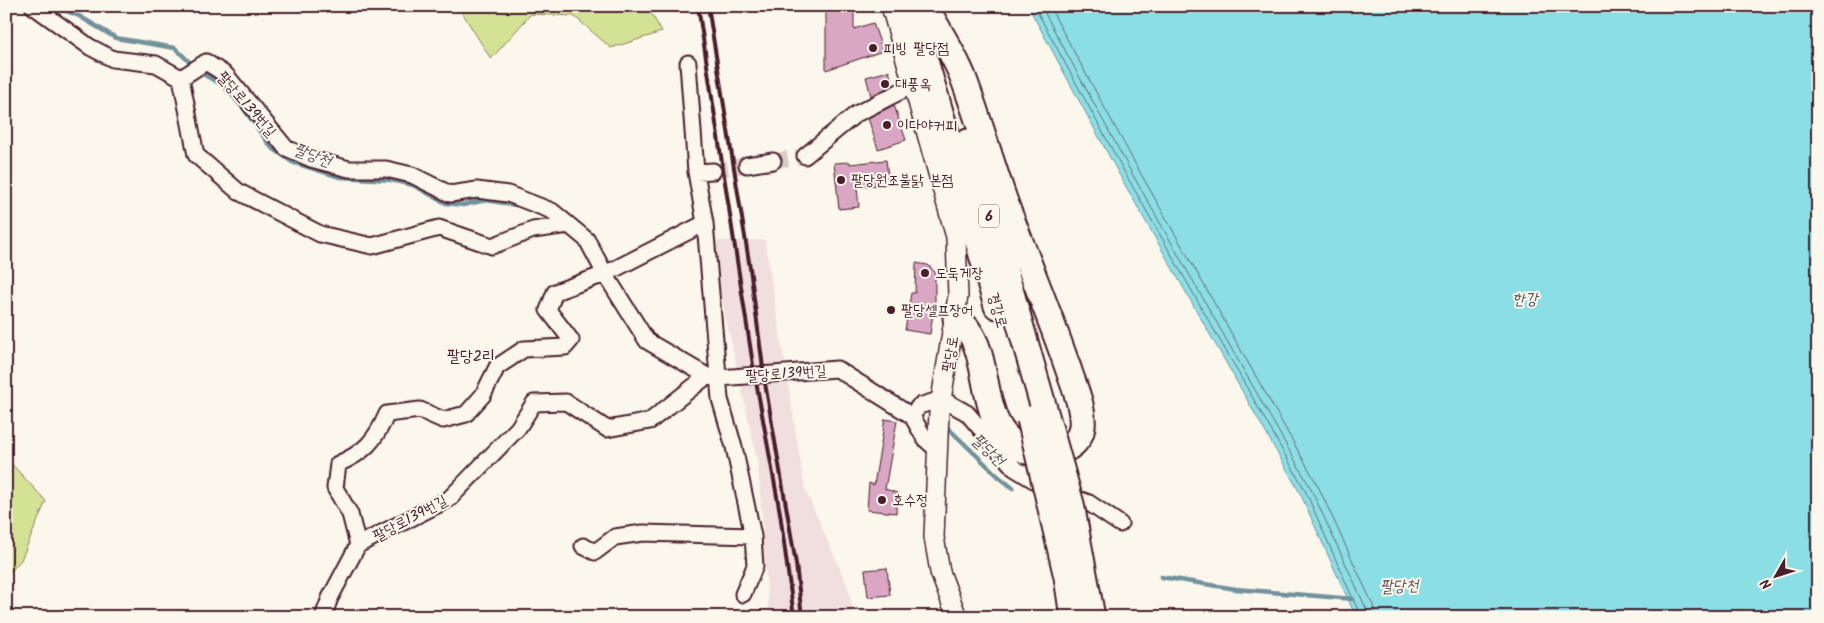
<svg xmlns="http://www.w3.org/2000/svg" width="1824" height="623" font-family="Kalam,'Poor Story',sans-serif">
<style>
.built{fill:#f1dfe0}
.green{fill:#d4e295;stroke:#8f8060}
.water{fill:#8cdee5;stroke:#72929b}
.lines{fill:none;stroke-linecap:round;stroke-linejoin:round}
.shore{stroke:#646b75;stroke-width:1}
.stream{stroke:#72929b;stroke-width:4.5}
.building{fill:#d9a6c3;stroke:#4a1f2b}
.minor-tunnel{stroke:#d8ccc5;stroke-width:15;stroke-dasharray:15 8;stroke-linecap:butt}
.minor-casing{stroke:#4a1f2b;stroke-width:19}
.tertiary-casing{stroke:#4a1f2b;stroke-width:22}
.trunk-casing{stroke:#4a1f2b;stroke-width:29}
.minor{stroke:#fbf7ec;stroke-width:15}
.tertiary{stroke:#fbf7ec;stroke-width:19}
.trunk{stroke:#fbf7ec;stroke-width:25}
.rail{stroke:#4a1f2b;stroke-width:4}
.trunk-bridge-casing{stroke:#4a1f2b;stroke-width:29;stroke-linecap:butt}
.trunk-bridge{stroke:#fbf7ec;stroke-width:25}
.poi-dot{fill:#4a1f2b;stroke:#fbf7ec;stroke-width:2}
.labels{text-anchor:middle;stroke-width:4;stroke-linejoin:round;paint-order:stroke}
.shield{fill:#fbf7ec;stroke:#7f6065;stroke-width:1}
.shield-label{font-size:14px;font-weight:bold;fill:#4a1f2b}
.poi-label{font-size:15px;fill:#4a1f2b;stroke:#fbf7ec;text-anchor:start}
.street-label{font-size:15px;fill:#4a1f2b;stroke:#fbf7ec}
.water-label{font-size:16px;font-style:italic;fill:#5a4f5a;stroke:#fbf7ec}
.neighbourhood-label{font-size:16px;fill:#4a1f2b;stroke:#fbf7ec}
</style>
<rect width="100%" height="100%" fill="#fbf7ec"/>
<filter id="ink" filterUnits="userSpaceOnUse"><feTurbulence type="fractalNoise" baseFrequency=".02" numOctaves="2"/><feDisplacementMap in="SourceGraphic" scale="10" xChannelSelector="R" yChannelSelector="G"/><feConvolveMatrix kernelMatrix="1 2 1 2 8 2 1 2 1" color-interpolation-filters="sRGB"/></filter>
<g filter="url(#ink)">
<path class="built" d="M765,240L805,489L848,587L854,617H769L758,464L709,241Z"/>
<path class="green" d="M458,6H647L662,32L611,48L574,16L531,14L491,59Z
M6,458L46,501L21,560L6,577Z"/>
<path class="water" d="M1028,6H1818V617H1356L1300,493L1120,176Z"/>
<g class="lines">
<path class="shore" d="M1034,6L1125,173L1305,490L1361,617
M1041,6L1130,170L1310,487L1366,608L1367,617
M1049,6L1137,167L1317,484L1373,605L1375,617"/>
<path class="stream" d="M54,6L79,16L116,38L175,48L201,73L223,85L241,105L271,147L292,162L340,177L391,180L413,185L446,203L463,205L486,200L516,205
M948,428L999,477L1013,488
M1161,577L1236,589L1353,599"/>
</g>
<path class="building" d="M826,6H854V29L873,23L883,51L826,70Z
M889,71L893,85L871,96L866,77Z
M894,105L906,140L878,149L868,118Z
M886,160L889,184L857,187L859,207L839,209L834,163L850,162V164Z
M916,263L928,265L935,272V300L930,334L905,330L911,293H915Z
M885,419L897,421L885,489L897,493L896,513L867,510L869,483L874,485Z
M887,568L890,595L868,597L865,570Z"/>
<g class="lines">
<path class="minor-tunnel" d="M773,161L805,156
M713,171L747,165"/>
<defs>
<path id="minor" d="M33,6L90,47L113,59L156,64L181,78
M688,63L696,172L705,223L720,399L734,447L753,536L755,566L743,594
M181,78L206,62L226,75L286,148L311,159L349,169H386L412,175L450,194L477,190L508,194L552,211L587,240L605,274L647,341L707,376L719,378L837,369L912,416
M181,78L196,155L239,192L320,234L372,246L439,228L492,246L533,230L569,225
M805,156L856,114L915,84
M747,165L773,161
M696,172L713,171
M936,449L925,439L912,416L919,406L942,399L967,413L1014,468L1045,487L1089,503L1120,524
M358,545L350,514L335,488L338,464C365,452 375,441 387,414L420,410L443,420L466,414L483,395L497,367L524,349L565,347L571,340L548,310L555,292L605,274L705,223
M358,545L449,499L518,428L534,403L566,402L607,429L650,421L707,376
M583,546L595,552L615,537L643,533L753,536
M323,617L330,598L358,545"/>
<path id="tertiary" d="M891,6L956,237L958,296L939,412L934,537L940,572L957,617"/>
<path id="trunk" d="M909,6L997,306
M933,20C943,38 955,57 963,77C980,122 992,168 1009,213C1029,265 1050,316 1068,368C1074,387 1084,407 1082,427C1079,451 1047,459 1027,451C970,429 999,347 956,318
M968,142L1049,426"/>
</defs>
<use href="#minor" class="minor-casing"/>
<use href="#tertiary" class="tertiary-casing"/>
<use href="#trunk" class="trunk-casing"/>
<use href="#minor" class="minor"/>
<use href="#tertiary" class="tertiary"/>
<use href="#trunk" class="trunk"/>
<path class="rail" d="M698,6L753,365L780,513L794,617
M708,6L750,268L765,383L796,564L802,617"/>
<defs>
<path id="trunk-bridge" d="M1030,419L1067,577L1073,617
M1049,426L1071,504L1092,617"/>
</defs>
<use href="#trunk-bridge" class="trunk-bridge-casing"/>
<use href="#trunk-bridge" class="trunk-bridge"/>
</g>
</g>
<g class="poi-dot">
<circle cx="873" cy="48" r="5"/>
<circle cx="885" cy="84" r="5"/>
<circle cx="887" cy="125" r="5"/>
<circle cx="841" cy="180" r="5"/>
<circle cx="925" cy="273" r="5"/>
<circle cx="891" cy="310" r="5"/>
<circle cx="882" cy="500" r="5"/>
</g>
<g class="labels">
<rect class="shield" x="979" y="204.5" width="20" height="23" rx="4"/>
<g class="shield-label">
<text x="989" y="221">6</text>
</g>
<g class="poi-label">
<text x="883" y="53">피빙 팔당점</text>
<text x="895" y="89">대풍옥</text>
<text x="897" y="130">이다야커피</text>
<text x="851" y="185">팔당원조불닭 본점</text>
<text x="935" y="278">도둑게장</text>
<text x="901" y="315">팔당셀프장어</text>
<text x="892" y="505">호수정</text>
</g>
<g class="street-label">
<text transform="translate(247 104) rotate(49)" y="5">팔당로139번길</text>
<text transform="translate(998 310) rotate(74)" y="5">경강로</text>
<text transform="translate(950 354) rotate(-81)" y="5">팔당로</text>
<text transform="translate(786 373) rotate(-4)" y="5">팔당로139번길</text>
<text transform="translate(410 518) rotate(-28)" y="5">팔당로139번길</text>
</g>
<g class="water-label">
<text transform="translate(313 154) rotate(21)" y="6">팔당천</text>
<text x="1525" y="304">한강</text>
<text transform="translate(989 449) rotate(43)" y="6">팔당천</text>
<text transform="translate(1399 585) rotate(-2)" y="6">팔당천</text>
</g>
<g class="neighbourhood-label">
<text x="471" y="361">팔당2리</text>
</g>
</g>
<rect width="1824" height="623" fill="none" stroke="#fbf7ec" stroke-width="25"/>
<rect x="12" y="12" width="1799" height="598" fill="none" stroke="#4a1f2b" stroke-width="2" filter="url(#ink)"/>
<g transform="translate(1776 576) rotate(231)" stroke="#fbf7ec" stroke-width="4" paint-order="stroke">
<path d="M0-4L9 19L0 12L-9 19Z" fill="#4a1f2b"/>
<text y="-8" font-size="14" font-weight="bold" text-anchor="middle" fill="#4a1f2b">N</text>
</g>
</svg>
